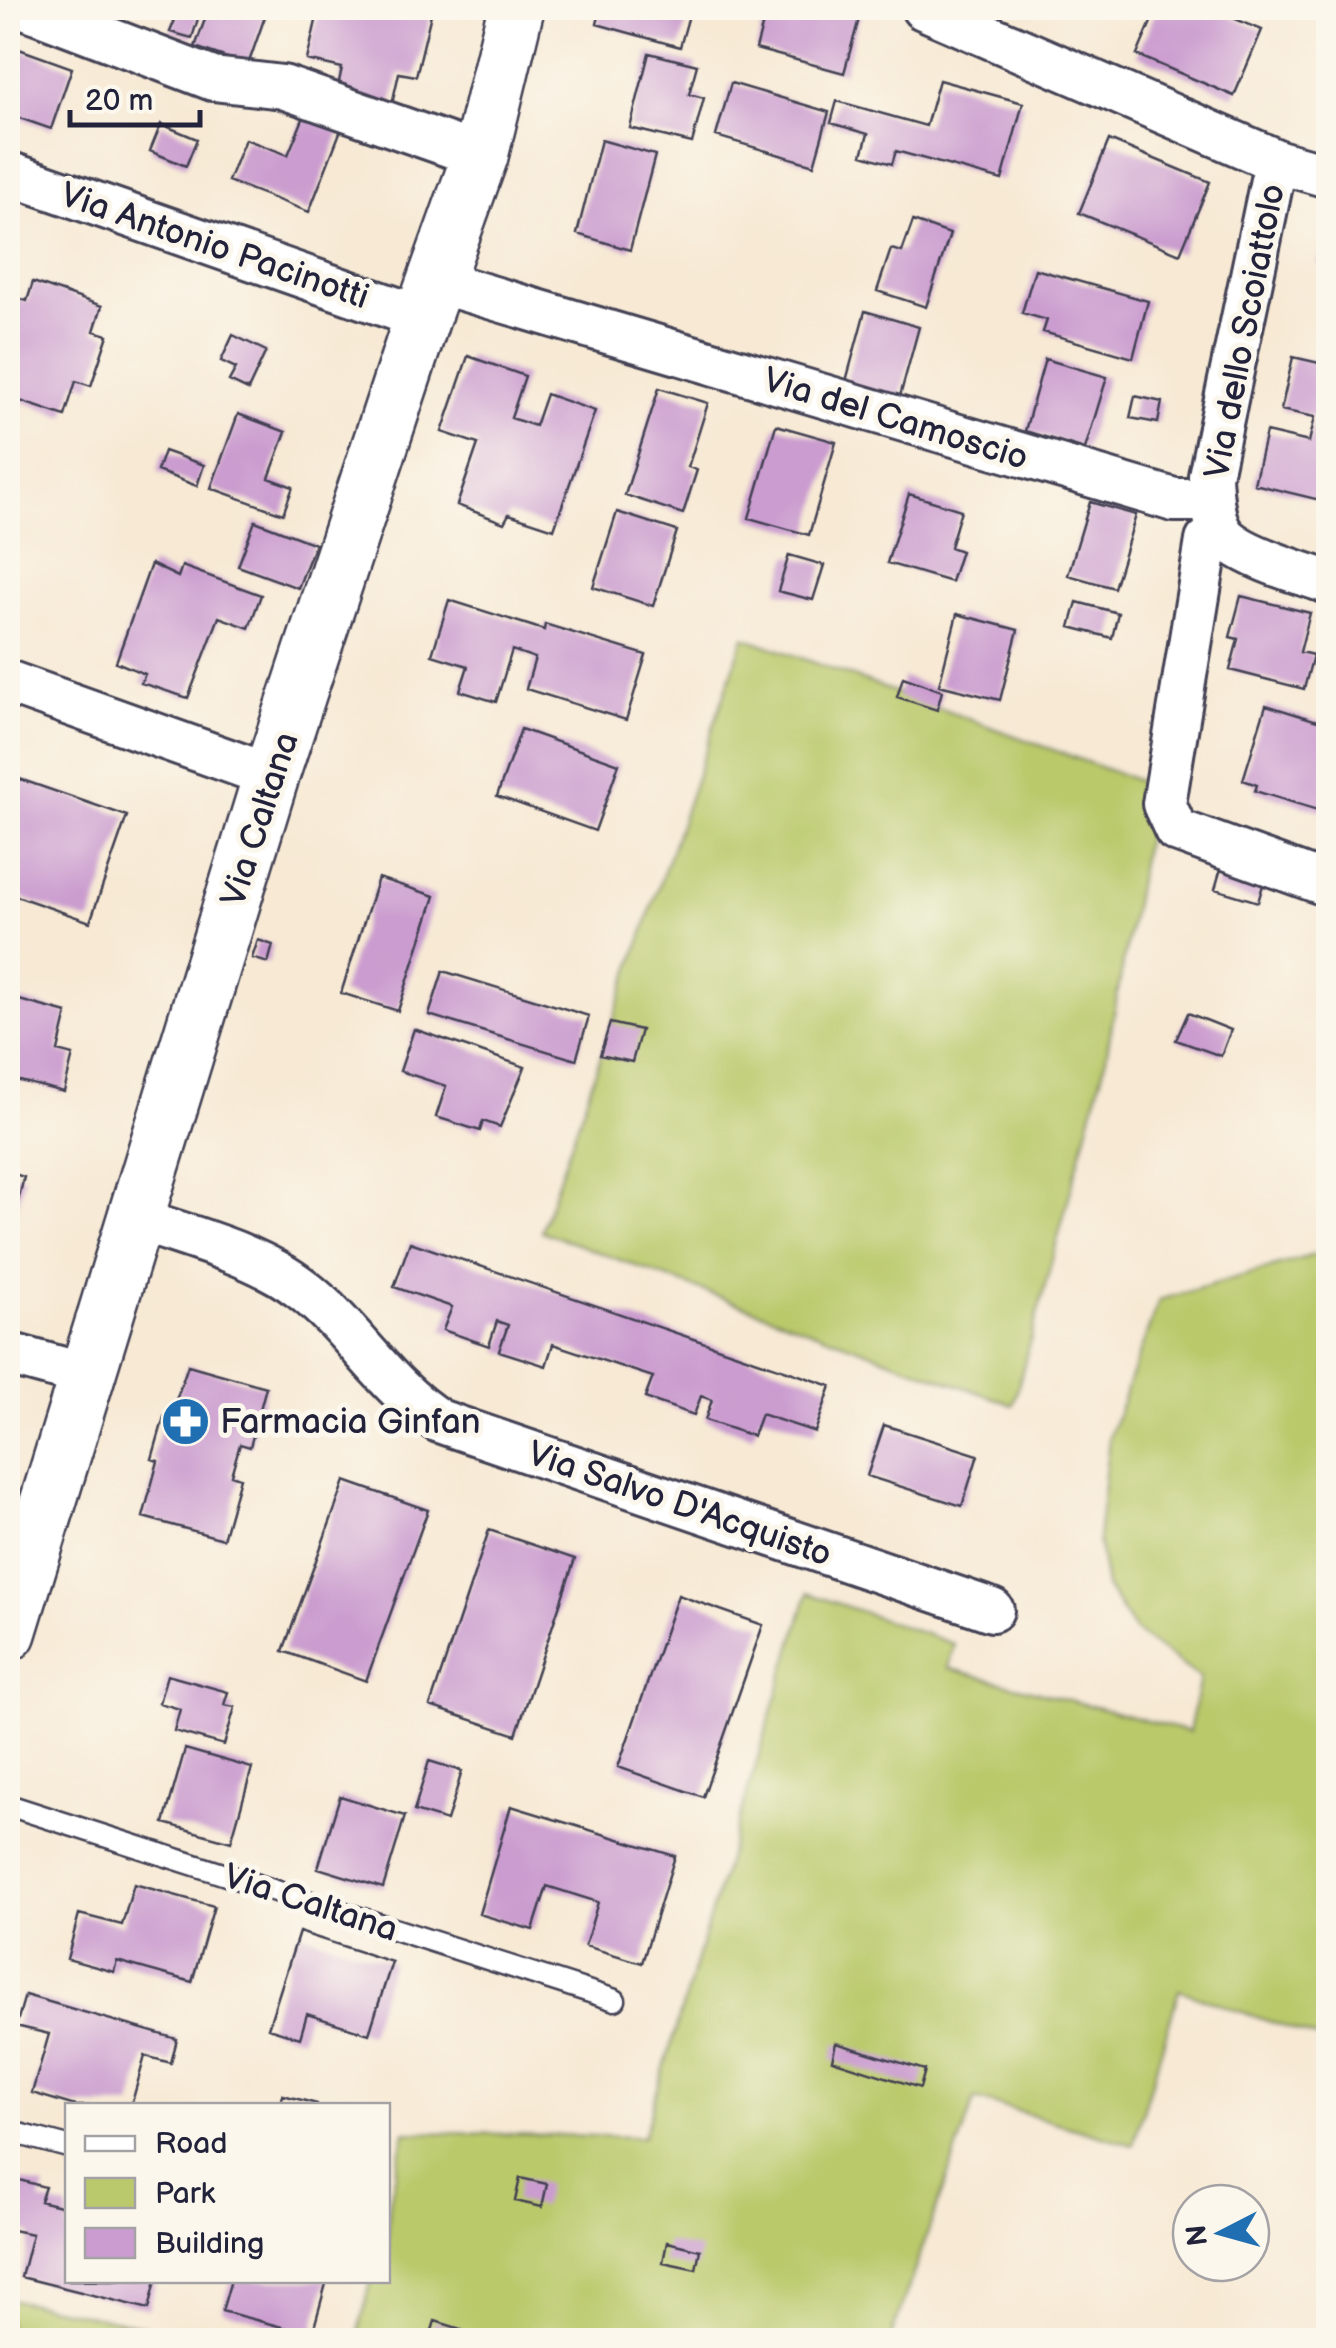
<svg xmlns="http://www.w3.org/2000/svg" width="1336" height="2348" font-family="'Balsamiq Sans',sans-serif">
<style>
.green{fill:#bac96b;stroke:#6e7653;stroke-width:2.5}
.building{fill:#ca9ccf}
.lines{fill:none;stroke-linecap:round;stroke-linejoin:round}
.service-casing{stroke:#424052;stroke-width:25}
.minor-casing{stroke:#424052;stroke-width:48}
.secondary-casing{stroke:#424052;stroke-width:60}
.service{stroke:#fff;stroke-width:20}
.minor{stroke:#fff;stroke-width:42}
.secondary{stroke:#fff;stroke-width:55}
.labels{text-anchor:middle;stroke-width:10;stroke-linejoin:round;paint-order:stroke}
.street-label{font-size:35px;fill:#22223b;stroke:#fbf7ec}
.poi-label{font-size:35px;fill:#22223b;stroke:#fbf7ec;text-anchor:start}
</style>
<rect width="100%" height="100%" fill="#fbf7ec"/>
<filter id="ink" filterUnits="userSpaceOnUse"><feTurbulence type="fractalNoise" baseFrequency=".01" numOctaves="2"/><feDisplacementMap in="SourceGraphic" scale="20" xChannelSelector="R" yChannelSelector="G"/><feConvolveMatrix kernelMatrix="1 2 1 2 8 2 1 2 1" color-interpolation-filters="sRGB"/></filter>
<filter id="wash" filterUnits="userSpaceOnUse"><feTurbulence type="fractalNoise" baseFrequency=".0048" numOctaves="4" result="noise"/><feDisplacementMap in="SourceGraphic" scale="40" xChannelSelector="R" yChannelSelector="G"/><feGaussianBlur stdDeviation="2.25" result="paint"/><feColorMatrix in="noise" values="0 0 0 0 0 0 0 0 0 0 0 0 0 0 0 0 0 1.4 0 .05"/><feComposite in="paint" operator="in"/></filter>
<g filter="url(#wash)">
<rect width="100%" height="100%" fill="#f7e9d4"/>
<path class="green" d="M744,637L1155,787L1105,1063L1013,1405L541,1231Z
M1328,1251V2042L1179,1990L1133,2145L975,2099L890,2340H357L371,2281L388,2280V2208L405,2132L643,2137L808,1593L954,1644L948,1668L1189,1732L1200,1678L1136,1632L1106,1587L1098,1539L1109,1437L1159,1300Z
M8,2299L215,2340H8Z"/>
<g id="blocks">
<path class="building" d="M76,8H122L117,22Z
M180,8L201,9L192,38L170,32Z
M209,8H268L248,65L195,47Z
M319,8H412L431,14L416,76L399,73L390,113L335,100L342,68L307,60Z
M601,8H691L680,47L597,24Z
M767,8H862L844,73L756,49Z
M1157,8H1209L1262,30L1234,96L1137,55Z
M8,45L72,68L51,129L8,114Z
M649,53L697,65L689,94L704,98L692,143L630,128Z
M939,80L1023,103L1002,180L896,151L892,164L862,155L868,134L831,123L837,101L926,126Z
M731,83L829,112L814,165L716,136Z
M308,107L344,122L309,212L228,181L245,139L288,155Z
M161,124L197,139L186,166L150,151Z
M601,140L655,155L630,250L577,234Z
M1109,140L1210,182L1180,254L1079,213Z
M913,221L950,234L926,307L877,291L891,249L902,252Z
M1328,232V268L1318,264Z
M1035,269L1148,301L1133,358L1043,332L1047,320L1022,313Z
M33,282L102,306L94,331L108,335L91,386L76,381L65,416L8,397V295L27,301Z
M865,311L919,327L899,400L845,385Z
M233,335L266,351L248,390L229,381L236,368L221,361Z
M468,356L525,376L511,418L535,426L546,394L595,411L554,529L509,514L504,523L457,505L478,444L442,432Z
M1293,357L1328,365V502L1254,484L1266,432L1309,442L1315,417L1281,410Z
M1045,359L1107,377L1085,449L1025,431Z
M659,388L708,403L688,467L697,470L683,514L625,495Z
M1135,396L1162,402L1158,423L1130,418Z
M238,414L286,432L269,478L293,487L283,514L211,488Z
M776,425L836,442L809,535L749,518Z
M164,451L204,465L197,486L157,471Z
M909,494L961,510L950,547L961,551L951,582L887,563Z
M1090,502L1136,515L1114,588L1068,575Z
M617,512L677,531L653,606L593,587Z
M255,521L315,544L298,588L238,566Z
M789,555L824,565L813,600L778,591Z
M151,564L178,577L182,566L261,595L249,628L219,617L188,698L141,683L145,674L116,662Z
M1241,596L1310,613L1300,652L1313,655L1304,689L1230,670L1238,639L1230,637Z
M449,600L544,630L545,624L646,655L626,720L526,689L535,658L512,650L496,702L460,691L468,666L432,655Z
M1077,602L1118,613L1112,638L1070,627Z
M957,614L1018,630L1000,700L939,685Z
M903,677L942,691L937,710L897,697Z
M1266,705L1324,723L1322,731L1328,734V813L1255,791L1257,785L1243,780Z
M521,729L619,764L595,831L497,796Z
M8,775L127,816L90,922L8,893Z
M1222,865L1265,878L1258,902L1215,889Z
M378,878L435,896L398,1011L341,993Z
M258,940L273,945L268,963L252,958Z
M443,971L589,1016L576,1060L429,1015Z
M8,997L67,1013L58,1051L73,1055L64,1092L8,1078Z
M1188,1013L1231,1030L1221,1056L1176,1040Z
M610,1023L641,1030L632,1062L600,1055Z
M414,1029L525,1067L500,1127L483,1121L480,1131L436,1117L446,1086L400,1071Z
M8,1172L24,1177L9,1238H8Z
M410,1242L831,1386L815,1432L761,1414L753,1436L705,1420L712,1400L701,1396L694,1415L645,1398L653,1377L553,1344L546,1366L499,1351L508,1325L497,1321L489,1346L443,1330L452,1307L394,1287Z
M8,1257L18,1259L9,1294H8Z
M188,1365L266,1387L250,1447L240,1444L231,1475L240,1478L223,1539L143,1517L158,1461L152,1459L164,1417L170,1418Z
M884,1425L978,1455L962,1506L867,1476Z
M345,1481L428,1510L366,1681L283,1651Z
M489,1530L575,1559L516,1735L430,1706Z
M678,1595L763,1625L703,1797L618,1767Z
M167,1675L228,1692L224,1705L235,1707L224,1745L174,1731L180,1709L159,1703Z
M185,1749L252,1768L231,1842L164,1823Z
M429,1761L462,1771L447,1821L414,1811Z
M340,1796L405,1816L383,1888L318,1868Z
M511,1806L675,1856L642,1963L585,1946L598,1902L547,1886L533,1930L479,1914Z
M134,1884L214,1906L192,1982L117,1961L114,1972L67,1959L79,1914L122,1925Z
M299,1932L392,1962L369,2034L307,2014L300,2038L268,2028Z
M25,1995L177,2039L171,2063L145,2056L131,2106H75L32,2093L49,2034L16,2026Z
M836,2043L925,2070L920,2088L832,2060Z
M283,2095L317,2104V2106H280Z
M12,2178L45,2187L40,2201L68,2208V2280H156L149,2309L21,2277L32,2234L8,2229V2193L11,2194Z
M520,2178L547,2184L542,2207L515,2201Z
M667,2242L700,2250L696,2269L663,2262Z
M231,2280H327L312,2335L222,2311Z
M435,2321L461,2329L458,2340H429Z"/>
</g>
</g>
<g filter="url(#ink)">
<use href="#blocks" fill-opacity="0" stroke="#424052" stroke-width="2.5"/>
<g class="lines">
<defs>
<path id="service" d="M8,1805L615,2000
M8,2131L68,2147"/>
<path id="minor" d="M27,8L213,79L283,87L480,156
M923,8L1279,162L1328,176
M1279,162L1272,180L1210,476C1211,493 1212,515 1220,531C1234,554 1303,574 1328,582
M8,173L422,318
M436,281L1174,500H1212
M1221,532L1207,541L1164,804L1176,830L1328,885
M8,682L271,776
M134,1218C187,1237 258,1254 302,1289C353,1328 385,1387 439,1421L992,1610
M8,1354L85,1375"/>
<path id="secondary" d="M8,1633L271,776L422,318L480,156L516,8"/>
</defs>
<use href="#service" class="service-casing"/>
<use href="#minor" class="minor-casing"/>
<use href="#secondary" class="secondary-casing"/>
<use href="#service" class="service"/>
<use href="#minor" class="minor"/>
<use href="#secondary" class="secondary"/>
</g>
</g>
<defs>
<symbol id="pharmacy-disc" viewBox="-11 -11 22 22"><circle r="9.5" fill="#1f6fb2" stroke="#fbf7ec"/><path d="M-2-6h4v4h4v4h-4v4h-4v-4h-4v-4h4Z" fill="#fff"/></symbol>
</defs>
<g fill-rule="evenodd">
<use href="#pharmacy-disc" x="158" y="1394" width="55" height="55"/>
</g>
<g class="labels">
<g class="street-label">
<text transform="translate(215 245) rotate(19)" y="12">Via Antonio Pacinotti</text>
<text transform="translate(1244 331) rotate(-79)" y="12">Via dello Scoiattolo</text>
<text transform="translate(896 418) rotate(17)" y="12">Via del Camoscio</text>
<text transform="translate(259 819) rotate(-72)" y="12">Via Caltana</text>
<text transform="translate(680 1503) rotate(19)" y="12">Via Salvo D'Acquisto</text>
<text transform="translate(311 1902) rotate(18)" y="12">Via Caltana</text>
</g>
<g class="poi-label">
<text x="220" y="1433">Farmacia Ginfan</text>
</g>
</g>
<rect width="1336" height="2348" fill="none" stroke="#fbf7ec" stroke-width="40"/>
<rect x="65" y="2103" width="325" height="180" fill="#fbf7ec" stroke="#a4a2a5" stroke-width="2.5"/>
<rect x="85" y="2136" width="50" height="15" fill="#ffffff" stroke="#a4a2a5" stroke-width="2.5"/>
<text x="155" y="2153" font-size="30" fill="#22223b">Road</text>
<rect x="85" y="2178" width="50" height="30" fill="#bac96b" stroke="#a4a2a5" stroke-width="2.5"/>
<text x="155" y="2203" font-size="30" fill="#22223b">Park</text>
<rect x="85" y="2228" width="50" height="30" fill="#ca9ccf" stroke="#a4a2a5" stroke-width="2.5"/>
<text x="155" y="2253" font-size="30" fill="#22223b">Building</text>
<g transform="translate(1221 2233) rotate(264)"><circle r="48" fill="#fbf7ec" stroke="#a4a2a5" stroke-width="2.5"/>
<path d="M0-8L18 38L0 25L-18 38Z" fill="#1f6fb2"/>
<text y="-15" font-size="28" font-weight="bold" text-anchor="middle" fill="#22223b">N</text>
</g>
<path d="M70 110v15h130v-15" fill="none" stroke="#22223b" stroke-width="5"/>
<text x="85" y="110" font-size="30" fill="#22223b" stroke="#fbf7ec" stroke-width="8" paint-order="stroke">20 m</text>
</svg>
